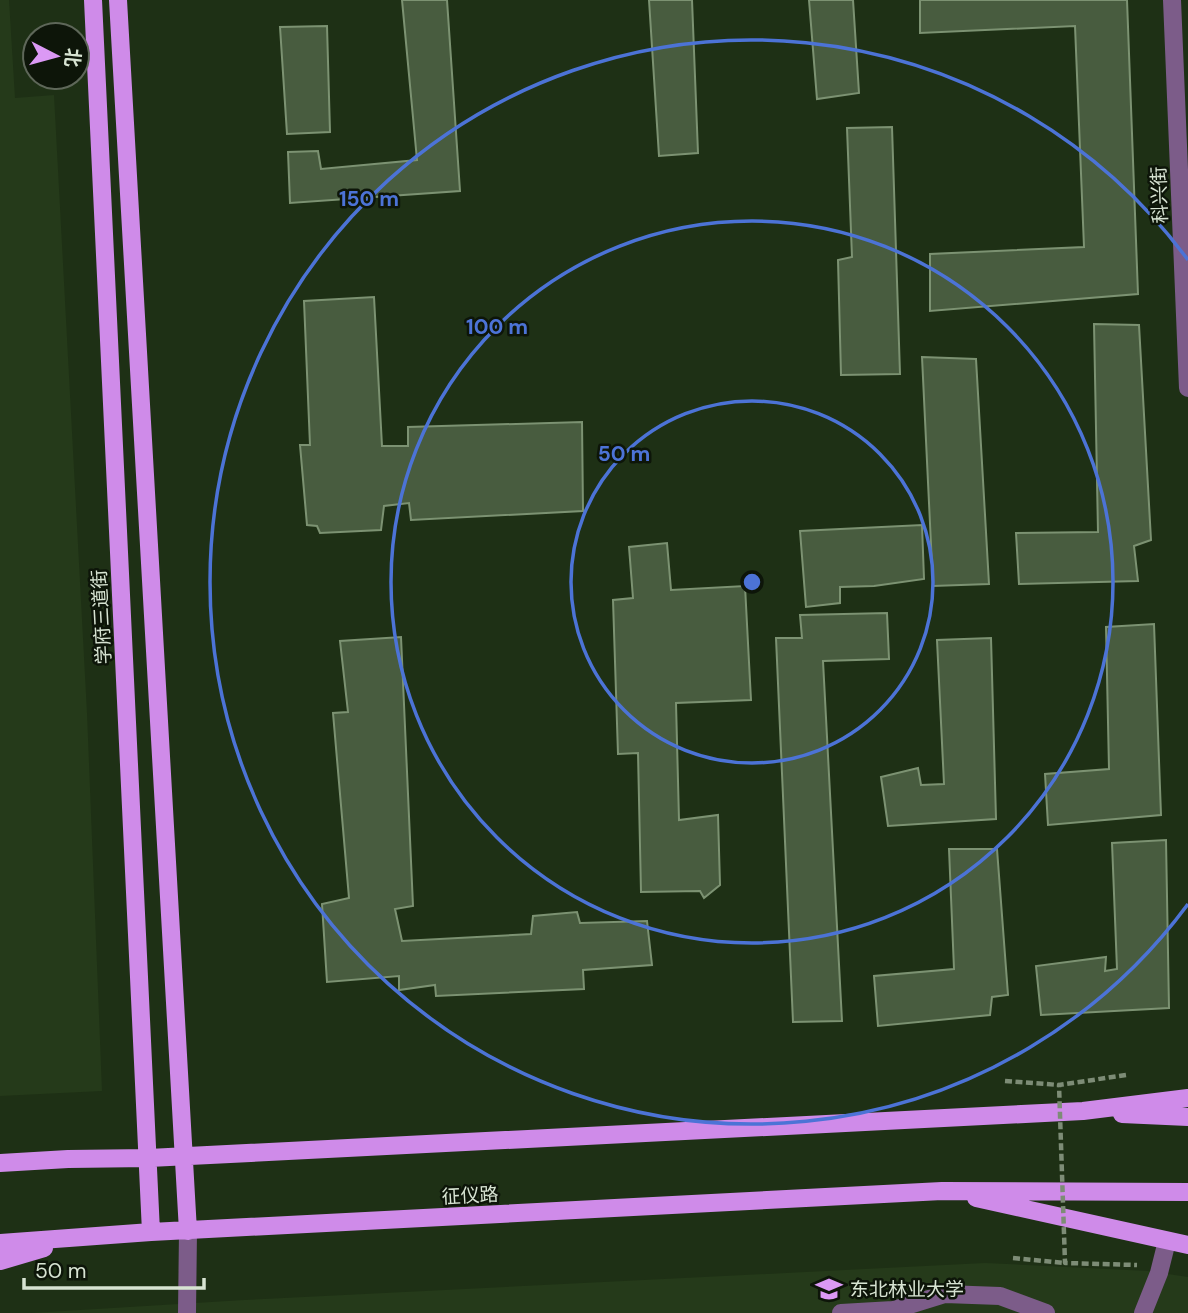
<svg xmlns="http://www.w3.org/2000/svg" width="1188" height="1313" font-family="'DM Sans','Noto Sans SC',sans-serif">
<style>
.built{fill:#253a1a}
.building{fill:#485c3f;stroke:#7c9272;stroke-width:2}
.lines{fill:none;stroke-linecap:round;stroke-linejoin:round}
.path{stroke:#7d8c76;stroke-width:4.5;stroke-dasharray:7 3.5;stroke-linecap:butt}
.minor{stroke:#7c5c89;stroke-width:18}
.major{stroke:#cf8be9;stroke-width:18}
.path-bridge{stroke:#7d8c76;stroke-width:4.5;stroke-dasharray:7 3.5;stroke-linecap:butt}
.ring{fill:none;stroke:#4c73d6;stroke-width:3.5}
.labels{text-anchor:middle;stroke-width:5;stroke-linejoin:round;paint-order:stroke}
.street-label{font-size:19px;fill:#d7e3d2;stroke:#0d1509}
.poi-label{font-size:19px;fill:#d7e3d2;stroke:#0d1509;text-anchor:start}
.centre{fill:#4c73d6;stroke:#0d1509;stroke-width:3.5}
.ring-label{font-size:21px;text-anchor:middle;font-weight:bold;fill:#4c73d6;stroke:#0d1509;stroke-width:5;stroke-linejoin:round;paint-order:stroke}
</style>
<rect width="100%" height="100%" fill="#1e3015"/>
<path class="built" d="M0,0H9L15,98L54,95L87,713L102,1091L0,1096Z
M985,1263L1148,1271L1188,1277V1313H31L244,1300Z"/>
<path class="building" d="M402,0H447L460,191L290,203L288,152L318,151L321,169L417,160Z
M649,0H692L698,153L659,156Z
M809,0H853L859,93L817,99Z
M920,0H1127L1138,294L930,311V254L1084,247L1075,26L920,33Z
M327,26L330,132L287,134L280,27Z
M892,127L900,374L841,375L838,260L852,257L847,128Z
M374,297L382,446H408V427L582,422L583,511L411,520L409,503L384,506L381,530L320,533L317,526L307,525L300,445H310L304,301Z
M1094,324L1139,325L1151,540L1134,546L1138,581L1019,584L1016,533L1098,532Z
M922,357L976,359L989,584L933,586Z
M922,525L924,579L874,586L840,587V603L806,607L800,531Z
M667,543L671,590L745,586L751,700L676,703L679,820L718,815L720,885L704,898L700,891L641,892L638,753L618,754L613,600L633,598L629,547Z
M887,613L889,659L823,661L842,1021L793,1022L776,638H802L800,615Z
M1154,624L1161,815L1048,825L1045,774L1109,769L1106,627Z
M401,637L413,906L395,909L402,941L531,934L533,916L577,912L580,923L647,921L652,965L583,970L584,989L436,996L435,985L399,990V976L327,982L322,904L349,898L333,713L348,712L340,641Z
M991,638L996,819L888,826L881,777L918,768L921,785L944,784L937,640Z
M1166,840L1169,1008L1041,1015L1036,966L1106,957L1105,971L1117,969L1112,843Z
M949,849H997L1008,995L992,997L990,1015L878,1026L874,976L954,969Z"/>
<g class="lines">
<path class="path" d="M1005,1081L1059,1085
M1013,1258L1065,1263"/>
<path class="minor" d="M1172,0L1188,388
M187,1313L188,1231
M841,1313L893,1310L945,1294L1000,1296L1046,1313
M1143,1313L1159,1273L1167,1241"/>
<path class="major" d="M93,0L151,1232
M118,0L188,1231
M1122,1114L1188,1117
M0,1163L68,1159L149,1158L1083,1111L1188,1098
M976,1198L1188,1245
M0,1243L151,1232L942,1191L1188,1192
M0,1261L44,1248"/>
<path class="path-bridge" d="M1126,1075L1059,1085L1065,1263L1137,1265"/>
</g>
<g class="ring">
<circle cx="752" cy="582" r="181"/>
<circle cx="752" cy="582" r="361"/>
<path d="M1188 904A542 542 0 1 1 1188 260"/>
</g>
<defs>
<symbol id="university-bare" viewBox="-9 -9 18 18"><path d="M0-5L7-2L0 1L-7-2ZM-4 1L0 2.5L4 1V4Q0 6-4 4Z" fill="#db99f5" stroke="#0d1509" stroke-width="2.5" paint-order="stroke"/></symbol>
</defs>
<g fill-rule="evenodd">
<use href="#university-bare" x="810" y="1270" width="38" height="38"/>
</g>
<g class="labels">
<g class="street-label">
<text transform="translate(1159 195) rotate(-92)" y="7">科兴街</text>
<text transform="translate(101 617) rotate(-93)" y="7">学府三道街</text>
<text transform="translate(470 1195) rotate(-3)" y="7">征仪路</text>
</g>
<g class="poi-label">
<text x="850" y="1296">东北林业大学</text>
</g>
</g>
<circle cx="752" cy="582" r="10" class="centre"/>
<g class="ring-label">
<text x="369" y="206">150 m</text>
<text x="497" y="334">100 m</text>
<text x="624" y="461">50 m</text>
</g>
<g transform="translate(56 56) rotate(96)"><circle r="33" fill="#0d1509" stroke="#5e6759" stroke-width="2"/>
<path d="M0-5L12 26L0 18L-12 26Z" fill="#db99f5"/>
<text y="-10" font-size="19" font-weight="bold" text-anchor="middle" fill="#d7e3d2">北</text>
</g>
<path d="M24 1278v10h180v-10" fill="none" stroke="#d7e3d2" stroke-width="3.5"/>
<text x="35" y="1278" font-size="21" fill="#d7e3d2" stroke="#0d1509" stroke-width="5" paint-order="stroke">50 m</text>
</svg>
